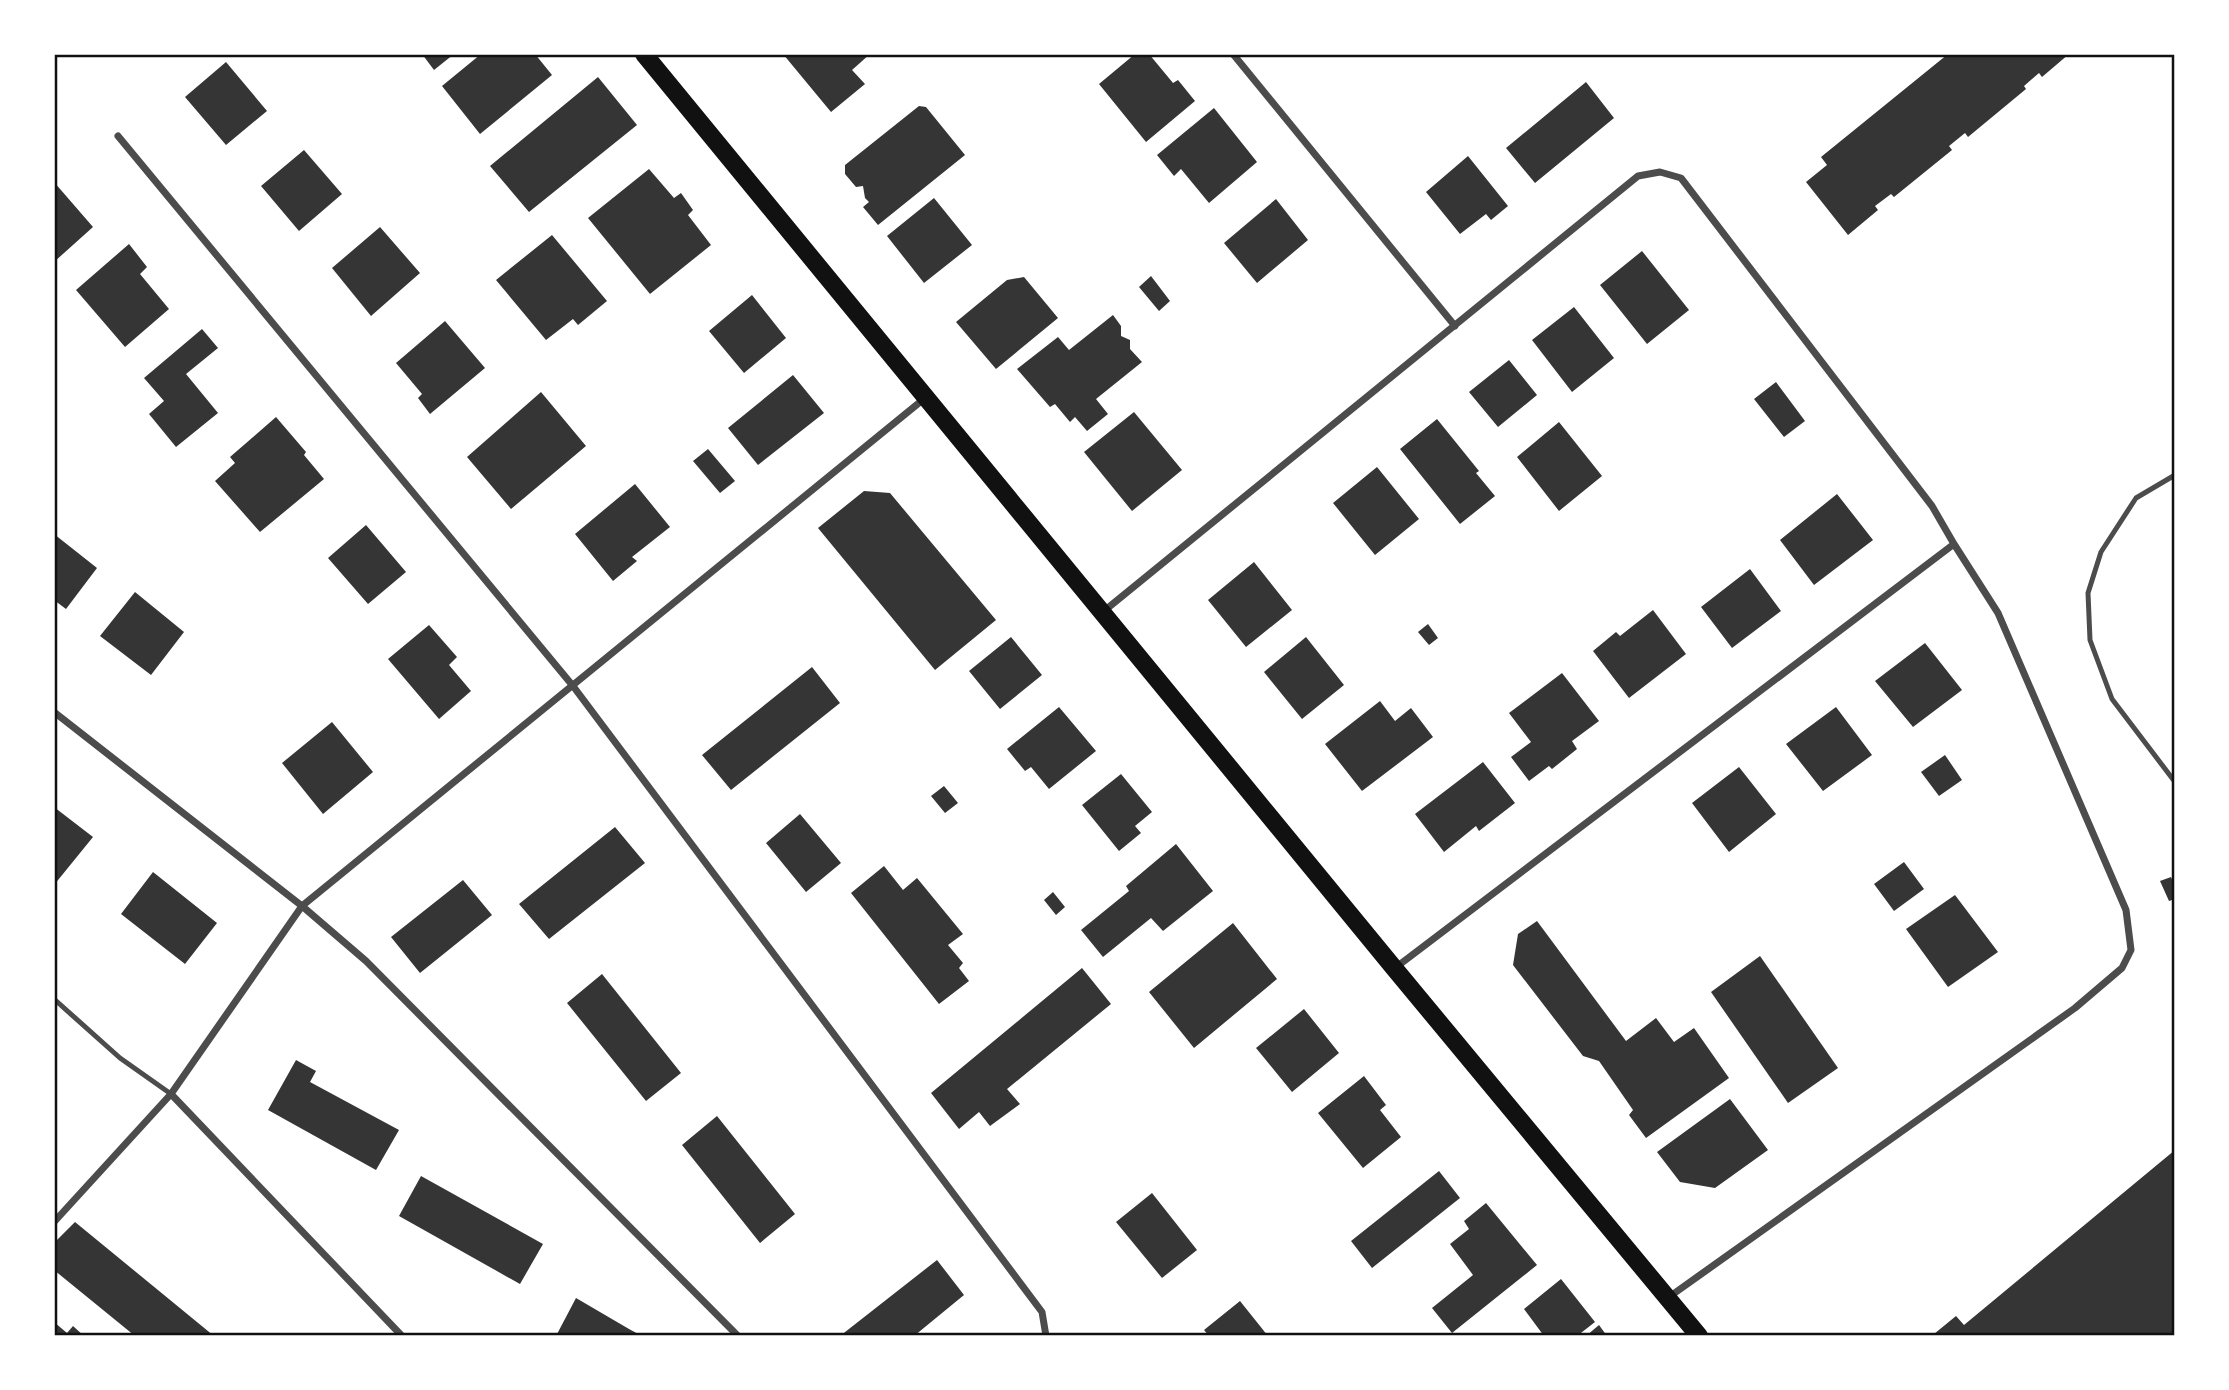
<svg xmlns="http://www.w3.org/2000/svg" width="2229" height="1390" font-family="'Work Sans',sans-serif">
<style>
.building{fill:#353535}
.lines{fill:none;stroke-linecap:round;stroke-linejoin:round}
.service{stroke:#4c4c4c;stroke-width:5}
.minor{stroke:#4c4c4c;stroke-width:7}
.primary{stroke:#111;stroke-width:18}
.neatline{fill:none;stroke:#111;stroke-width:2.5}
</style>
<rect width="100%" height="100%" fill="#fff"/>
<path class="building" d="M422,54H454L434,70Z
M481,54H535L552,75L480,134L442,86Z
M783,54H870L852,70L865,84L831,112Z
M1135,54H1149L1173,83L1178,80L1195,101L1146,142L1099,84Z
M1948,54H2069L2042,77L2039,73L2024,86L2026,89L1968,137L1965,133L1949,146L1952,150L1894,197L1891,194L1875,206L1878,210L1848,235L1806,182L1827,165L1821,157Z
M226,62L267,111L226,145L185,97Z
M598,77L637,125L529,212L490,166Z
M1586,82L1614,118L1535,183L1506,148Z
M919,106L926,107L965,155L878,225L863,207L869,202L865,198L863,186L856,187L845,174V165Z
M1214,108L1257,162L1209,203L1181,169L1174,176L1157,155Z
M304,150L342,194L299,231L261,186Z
M1468,156L1508,206L1491,220L1486,214L1460,234L1426,192Z
M649,169L674,198L681,193L693,210L688,215L711,245L650,294L588,218Z
M54,182L93,227L54,262Z
M934,198L972,245L924,283L887,236Z
M1276,199L1308,240L1257,283L1224,243Z
M380,227L420,273L371,316L332,268Z
M552,235L607,301L578,325L573,319L546,340L496,280Z
M129,244L147,267L140,274L169,309L125,347L76,290Z
M1642,251L1689,310L1647,344L1600,285Z
M1151,276L1170,301L1159,311L1139,287Z
M1024,277L1058,318L996,369L956,322L1007,280Z
M752,295L786,338L744,373L709,331Z
M1574,307L1614,358L1572,392L1532,340Z
M1113,315L1121,326V336L1130,340V349L1142,362L1096,399L1108,414L1087,431L1075,417L1070,422L1055,404L1050,407L1017,369L1058,337L1069,350Z
M445,321L485,368L430,414L418,398L422,394L396,363Z
M202,329L218,348L186,374L218,413L176,447L149,414L164,401L144,378Z
M1509,360L1537,395L1498,427L1469,392Z
M793,375L824,413L758,465L728,428Z
M1776,382L1805,421L1784,437L1754,399Z
M541,392L586,446L511,509L467,457Z
M1134,412L1182,470L1132,511L1084,452Z
M276,417L306,452L304,455L324,479L260,532L215,481L235,463L230,457Z
M1437,419L1479,471L1476,473L1495,496L1460,524L1400,449Z
M1559,422L1602,476L1559,511L1517,457Z
M708,449L735,481L720,493L693,461Z
M1377,467L1419,519L1375,555L1333,503Z
M635,484L670,527L632,557L637,561L613,581L575,534Z
M864,491L890,493L996,620L935,670L818,528Z
M1837,494L1873,540L1814,585L1780,540Z
M366,525L406,572L368,604L328,558Z
M54,534L97,568L66,609L54,600Z
M1254,562L1292,610L1246,647L1208,600Z
M1750,569L1781,611L1732,648L1701,607Z
M135,592L184,632L151,675L100,636Z
M1653,610L1686,654L1629,698L1593,651L1616,632L1620,636Z
M1428,624L1438,638L1429,645L1418,632Z
M429,625L457,657L449,665L471,691L439,719L388,659Z
M1011,637L1042,675L1000,709L969,671Z
M1306,637L1344,685L1302,719L1264,672Z
M1925,643L1962,690L1913,727L1875,681Z
M812,667L840,703L731,790L702,755Z
M1562,673L1599,721L1572,741L1577,749L1552,769L1549,766L1529,781L1511,757L1531,742L1509,713Z
M1380,701L1395,721L1411,708L1433,737L1362,791L1325,744Z
M1059,707L1096,751L1049,789L1031,767L1025,771L1007,749Z
M1836,707L1872,755L1823,791L1786,744Z
M332,722L373,772L323,814L282,763Z
M1945,755L1962,780L1939,796L1921,772Z
M1483,762L1515,803L1479,831L1476,826L1444,852L1415,814Z
M1739,767L1776,814L1729,852L1692,803Z
M1121,774L1152,812L1135,826L1141,833L1119,851L1082,805Z
M944,786L958,803L945,813L931,796Z
M54,807L93,837L54,885Z
M800,814L841,863L806,892L766,843Z
M615,827L645,863L549,939L519,904Z
M1176,844L1213,891L1163,931L1151,918L1103,957L1081,930L1129,891L1126,886Z
M1904,862L1924,889L1894,911L1874,884Z
M884,866L903,890L917,878L963,934L948,945L963,963L959,968L969,981L939,1004L851,893Z
M153,872L217,923L185,964L121,914Z
M2171,877L2175,886V899L2169,901L2160,881Z
M463,880L492,915L420,973L391,937Z
M1053,892L1065,907L1056,915L1044,900Z
M1955,895L1998,952L1948,987L1906,929Z
M1537,921L1626,1041L1656,1018L1674,1042L1694,1028L1729,1078L1646,1138L1629,1115L1633,1110L1599,1061L1583,1056L1513,965L1518,934Z
M1233,923L1277,979L1194,1048L1149,992Z
M1760,956L1838,1068L1788,1103L1711,992Z
M1082,968L1111,1004L1007,1089L1020,1104L990,1126L979,1112L959,1129L931,1093Z
M602,974L681,1073L646,1101L567,1003Z
M1304,1009L1339,1053L1292,1092L1256,1048Z
M296,1060L316,1071L310,1082L399,1130L376,1170L268,1110Z
M1364,1076L1386,1105L1380,1110L1401,1137L1363,1168L1318,1113Z
M1730,1099L1768,1150L1715,1188L1680,1182L1657,1152Z
M717,1116L795,1214L760,1243L682,1145Z
M2175,1150V1336L1934,1334L1956,1316L1964,1325Z
M1439,1171L1460,1198L1372,1268L1351,1241Z
M421,1176L543,1244L520,1284L399,1216Z
M1152,1193L1197,1250L1162,1278L1116,1222Z
M1486,1203L1537,1265L1452,1333L1432,1308L1473,1275L1450,1244L1469,1229L1464,1221Z
M75,1222L214,1336H135L54,1270V1243Z
M937,1260L964,1295L914,1336H840Z
M1561,1279L1595,1322L1577,1336H1544L1524,1309Z
M576,1298L629,1329L642,1336H556Z
M1240,1301L1268,1336H1209L1204,1330Z
M54,1322L67,1333L73,1326L84,1336H54Z
M1599,1325L1607,1336H1586Z"/>
<g class="lines">
<path class="service" d="M2175,475L2136,498L2101,552L2088,593L2090,640L2112,699L2175,782
M54,999L120,1058L171,1094"/>
<path class="minor" d="M1233,54L1455,326
M118,136L573,686L1042,1312L1046,1336
M1104,611L1638,176L1660,172L1681,178L1932,506L1954,544
M54,712L302,906L366,961L738,1336
M1395,968L1954,544L1998,613L2126,910L2131,950L2122,968L2075,1008L1669,1297
M171,1094L402,1336
M54,1222L171,1094L302,906L925,398"/>
<path class="primary" d="M644,54L1394,968L1699,1336"/>
</g>
<rect width="2229" height="1390" fill="none" stroke="#ffffff" stroke-width="112"/>
<rect x="56" y="56" width="2117" height="1278" class="neatline"/>
</svg>
